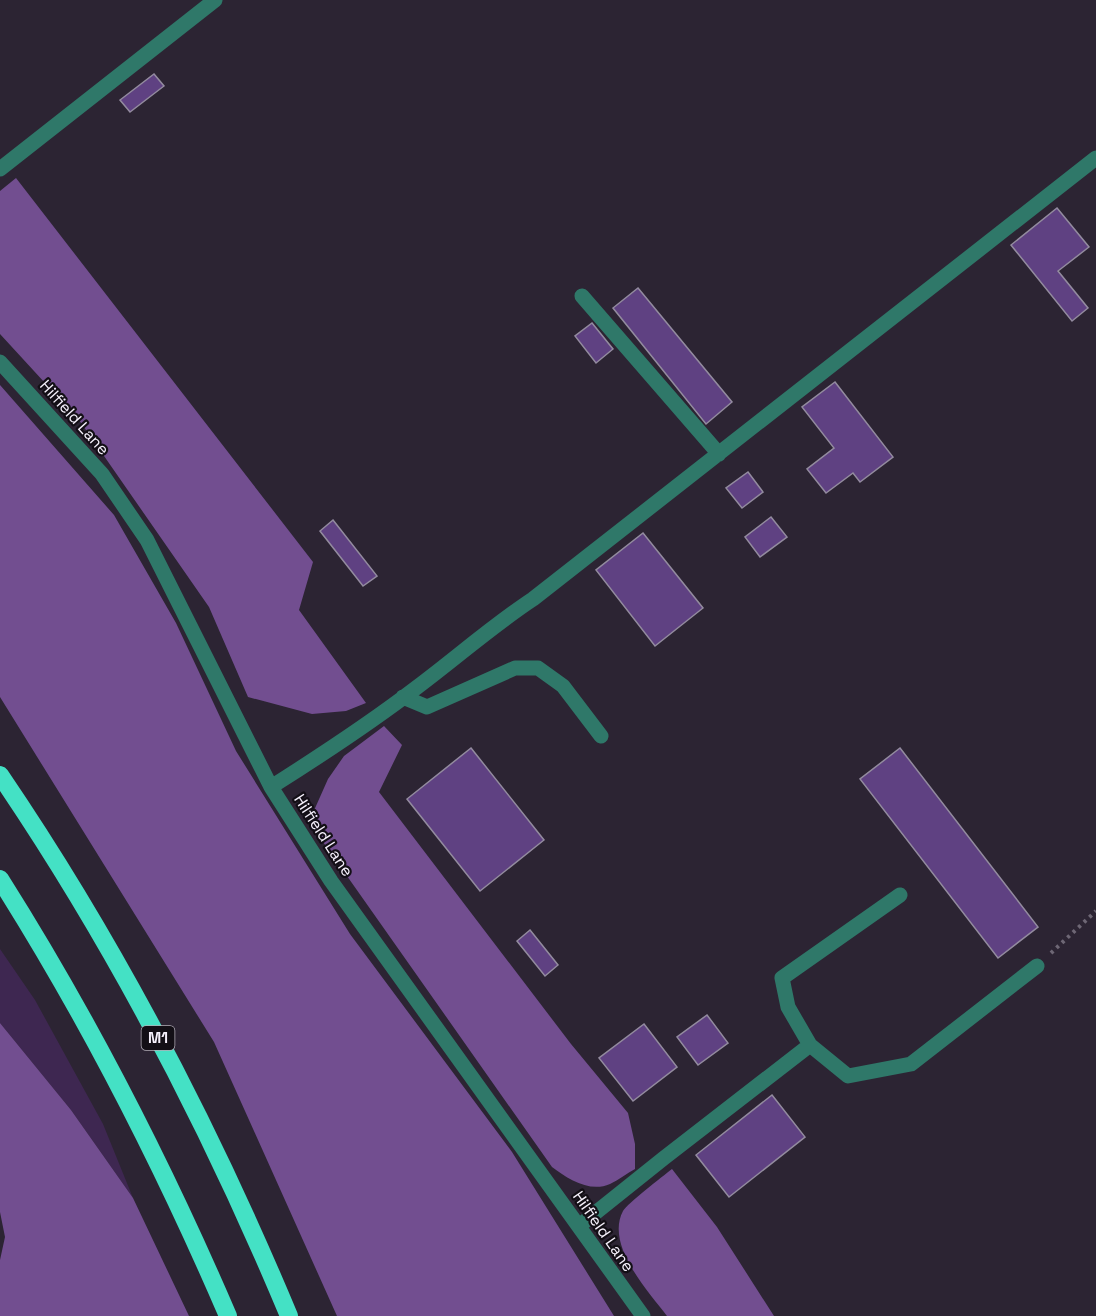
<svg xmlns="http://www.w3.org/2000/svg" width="1096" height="1316" font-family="'Space Grotesk',sans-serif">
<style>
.green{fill:#3e2751}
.forest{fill:#724e90}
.building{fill:#5f4182;stroke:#938b9f;stroke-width:1.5}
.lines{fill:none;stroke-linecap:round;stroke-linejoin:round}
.path{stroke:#6e6775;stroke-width:4;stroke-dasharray:3 4.5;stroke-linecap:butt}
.minor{stroke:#2f7869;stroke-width:15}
.highway{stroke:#44e1c5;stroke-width:18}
.labels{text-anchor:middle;stroke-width:4.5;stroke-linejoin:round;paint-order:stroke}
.shield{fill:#130f16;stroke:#b2adb7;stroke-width:1.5}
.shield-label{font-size:15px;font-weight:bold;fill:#f6f1fc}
.street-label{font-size:16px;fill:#f6f1fc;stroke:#130f16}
</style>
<rect width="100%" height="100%" fill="#2c2433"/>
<path class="green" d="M0,949L35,1000L103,1124L133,1198L71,1110L0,1023Z"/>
<path class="forest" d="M16,178L313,562L299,610L366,703L346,711L312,714L248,697L209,607L79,420L0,334V191Z
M0,385L114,515L176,623L236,751L350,934L512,1152L614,1316H337L214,1042L0,697Z
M384,726L402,745L379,792L571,1044L628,1113L635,1144V1169C627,1173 619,1180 610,1184C590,1193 568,1179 552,1167L316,832L312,815L328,779L344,756Z
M0,1023L71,1110L133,1198L189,1316H0V1260L5,1237L0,1212Z
M672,1169L717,1227L774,1316H667C648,1291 605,1245 623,1211C627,1204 663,1176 672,1169Z"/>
<path class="building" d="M154,74L164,86L130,112L120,100Z
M1057,208L1089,247L1058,271L1088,308L1072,321L1011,245Z
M638,288L732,402L706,424L613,308Z
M592,323L613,349L596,363L575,336Z
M835,382L893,457L860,482L853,473L826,493L807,469L834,448L802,407Z
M748,472L763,492L742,508L726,488Z
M771,517L787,537L760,557L745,537Z
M333,520L377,576L363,586L320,531Z
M643,533L703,608L655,646L596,570Z
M471,748L544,840L480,891L407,799Z
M900,748L1038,927L998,958L860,779Z
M530,930L558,965L545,976L517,941Z
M707,1015L728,1043L698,1065L677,1037Z
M644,1024L677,1067L633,1101L599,1058Z
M772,1095L805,1137L729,1197L696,1155Z"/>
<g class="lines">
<path class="path" d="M1051,953L1096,911"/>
<path class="minor" d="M0,169L215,0
M582,296L719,454
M0,362L102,474L147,540L271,787L331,881L643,1316
M403,697L427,707L515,668H538L563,686L601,736
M271,787C320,756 369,724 416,688C455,659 492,626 533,599L1096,158
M810,1045L788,1007L782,978L900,895
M579,1226L664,1158L810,1045L848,1076L911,1064L1037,966"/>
<path class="highway" d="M0,775C115,944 210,1127 289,1316
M0,879C88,1018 163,1165 228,1316"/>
</g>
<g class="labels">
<rect class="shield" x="141.5" y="1026" width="33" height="24" rx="4.5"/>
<g class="shield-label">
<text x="158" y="1043">M1</text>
</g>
<g class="street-label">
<text transform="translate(75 417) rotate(48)" y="6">Hilfield Lane</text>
<text transform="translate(324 835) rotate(57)" y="6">Hilfield Lane</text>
<text transform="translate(604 1231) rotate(55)" y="6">Hilfield Lane</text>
</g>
</g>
</svg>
